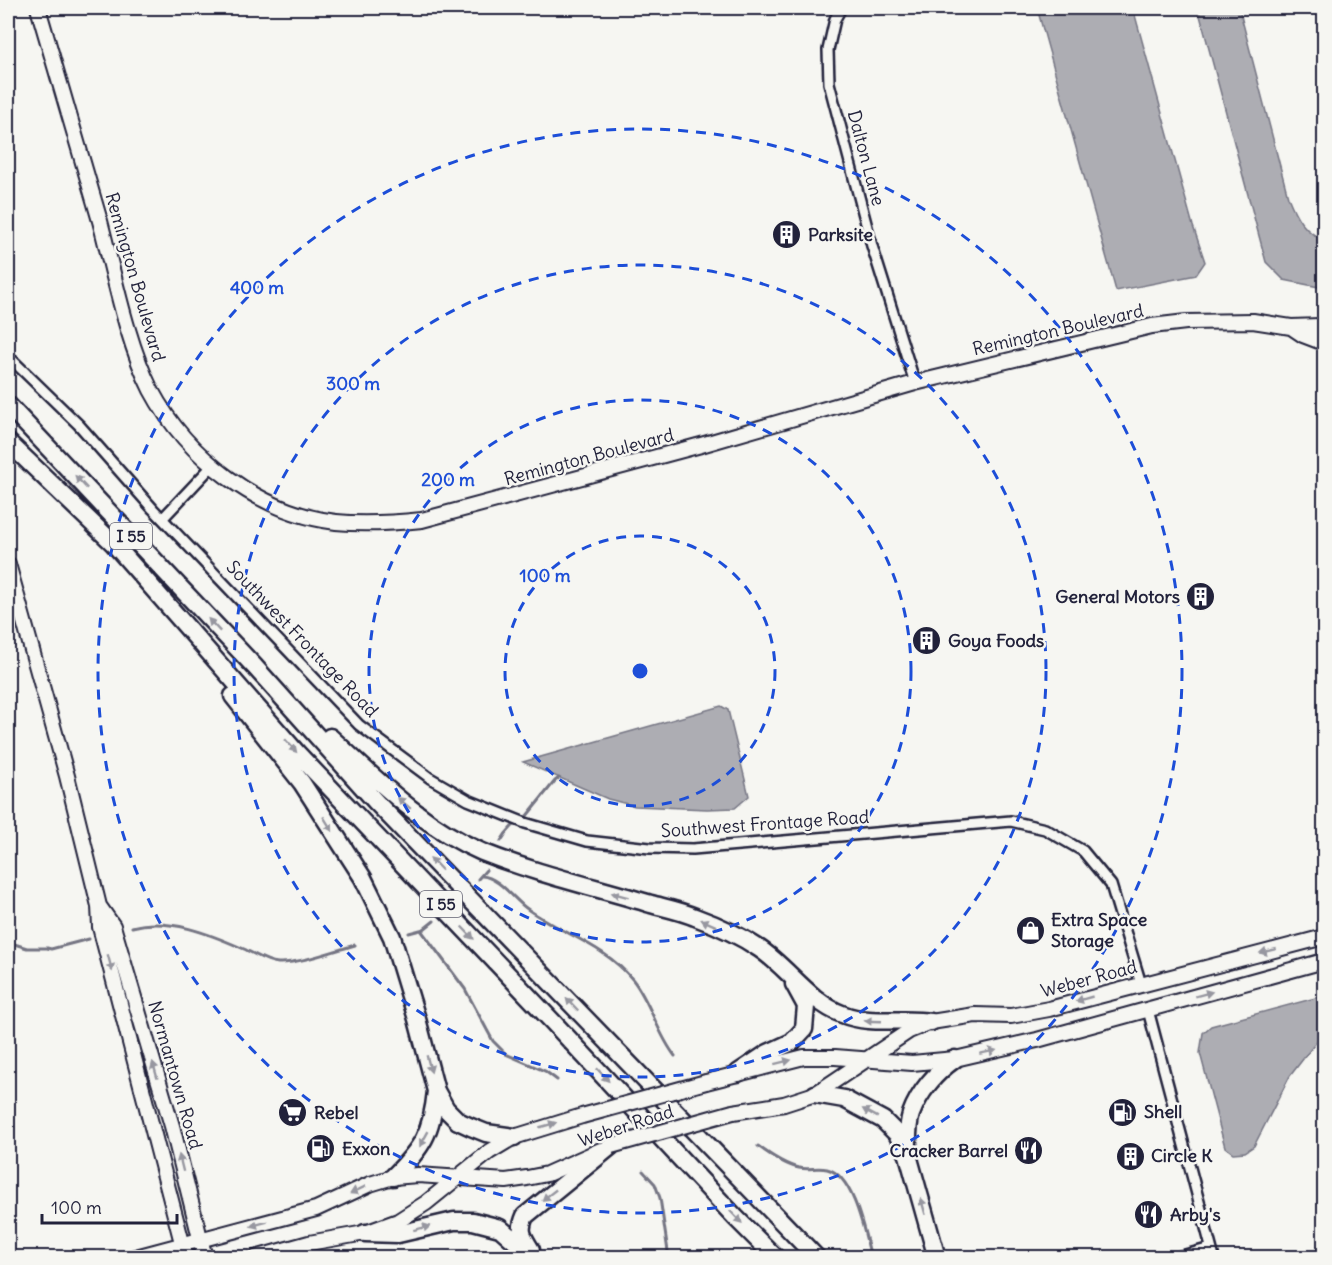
<svg xmlns="http://www.w3.org/2000/svg" width="1332" height="1265" font-family="Delius,sans-serif">
<style>
.water{fill:#adadb3;stroke:#757583;stroke-width:1.5}
.lines{fill:none;stroke-linecap:round;stroke-linejoin:round}
.stream{stroke:#757583;stroke-width:3}
.street-casing{stroke:#22223b;stroke-width:14}
.secondary-casing{stroke:#22223b;stroke-width:18}
.highway-casing{stroke:#22223b;stroke-width:21}
.street{stroke:#f6f6f2;stroke-width:9}
.secondary{stroke:#f6f6f2;stroke-width:14}
.highway{stroke:#f6f6f2;stroke-width:16}
.secondary-bridge-casing{stroke:#22223b;stroke-width:18;stroke-linecap:butt}
.secondary-bridge{stroke:#f6f6f2;stroke-width:14}
.oneway{fill:#9797a0}
.ring{fill:none;stroke:#1d4ed8;stroke-width:3;stroke-dasharray:10 8}
.labels{text-anchor:middle;stroke-width:5;stroke-linejoin:round;paint-order:stroke}
.shield{fill:#f6f6f2;stroke:#626272;stroke-width:1.5}
.shield-label{font-size:16px;font-weight:bold;fill:#22223b}
.street-label{font-size:18px;fill:#22223b;stroke:#f6f6f2}
.poi-label{font-size:18px;font-weight:bold;fill:#22223b;stroke:#f6f6f2;text-anchor:start}
.centre{fill:#1d4ed8;stroke:#f6f6f2;stroke-width:3}
.ring-label{font-size:18px;text-anchor:middle;font-weight:bold;fill:#1d4ed8;stroke:#f6f6f2;stroke-width:5;stroke-linejoin:round;paint-order:stroke}
</style>
<rect width="100%" height="100%" fill="#f6f6f2"/>
<filter id="ink" filterUnits="userSpaceOnUse"><feTurbulence type="fractalNoise" baseFrequency=".0167" numOctaves="2"/><feDisplacementMap in="SourceGraphic" scale="12" xChannelSelector="R" yChannelSelector="G"/><feConvolveMatrix kernelMatrix="1 2 1 2 8 2 1 2 1" color-interpolation-filters="sRGB"/></filter>
<g filter="url(#ink)">
<path class="water" d="M1037,8H1133L1193,226L1205,262L1196,275L1116,291Z
M1198,8H1239L1288,197C1296,217 1304,232 1324,240V288L1284,280L1266,262Z
M721,706L728,710L749,796L735,808L707,809L635,806L608,799L523,762Z
M1319,997L1324,999V1032L1290,1076L1254,1146L1245,1152L1233,1153L1225,1147L1200,1053L1203,1033L1211,1026Z"/>
<g class="lines">
<path class="stream" d="M501,841C506,832 516,821 526,817L555,781L559,778
M482,876C498,877 513,898 526,908C560,933 605,945 633,980C651,1003 657,1033 675,1056
M478,879L486,870
M132,927C169,917 210,934 244,949C255,954 266,962 278,963C298,964 334,951 355,945
M421,930L465,989L493,1041L506,1054L545,1071L557,1080
M409,933L424,929L434,921
M8,942L27,948H47L51,949L89,939
M758,1146C770,1155 785,1165 799,1168C808,1170 818,1167 827,1169C854,1175 865,1235 871,1258
M643,1171L655,1184L660,1198L669,1258"/>
<defs>
<path id="street" d="M841,8L835,19L828,50L829,83L872,246L915,383
M8,356L79,425L153,509L359,725L430,778L468,800L525,823L587,841L650,848L693,849L1011,821L1045,829L1083,851L1111,885L1141,984
M163,518L212,466
M1148,1010L1214,1258
M1174,1258L1211,1248"/>
<path id="secondary" d="M38,8C59,79 80,150 100,221C114,274 127,343 151,390C187,458 260,513 336,522C366,525 393,523 422,520L701,445L915,383L1152,326L1186,322L1253,321L1291,327L1320,326L1324,328
M1291,327L1303,335L1324,343
M8,564L67,776L99,906L100,927L186,1258
M99,906L113,926L172,1126L205,1258
M706,1082L804,1057H835L912,1063L955,1059L1037,1040L1324,961
M733,1112L784,1104L815,1094L909,1031L931,1022L975,1015L1011,1016L1049,1009L1324,937
M132,1258L316,1209L370,1184L393,1177L418,1175L506,1181L527,1178L547,1174L601,1150
M255,1258L309,1243L365,1233L398,1221L426,1203L489,1152L514,1137L582,1116"/>
<path id="highway" d="M8,405L255,667L376,802L817,1258
M8,442L114,544L297,753L552,1021L736,1218L776,1258
M233,696L302,783L363,878L392,937L417,1019L436,1091L446,1109L458,1121L471,1127L486,1133L514,1137
M330,737C377,780 423,827 482,852C537,874 595,887 651,904C666,908 681,911 695,917C717,925 741,936 760,949C788,968 810,1002 842,1014C872,1026 901,1017 931,1022
M738,1073L768,1053L792,1042L804,1029L806,1006L794,984
M815,1094L844,1099L883,1120L897,1134L908,1155L937,1258
M908,1151C908,1139 907,1126 911,1114C919,1092 936,1072 955,1059
M393,1177C422,1148 432,1133 436,1091
M365,1233L398,1234L454,1221H473L500,1228L534,1258
M531,1250C523,1236 518,1232 525,1216L611,1146"/>
</defs>
<use href="#street" class="street-casing"/>
<use href="#secondary" class="secondary-casing"/>
<use href="#highway" class="highway-casing"/>
<use href="#street" class="street"/>
<use href="#secondary" class="secondary"/>
<use href="#highway" class="highway"/>
<defs>
<path id="secondary-bridge" d="M582,1116L706,1082
M611,1146L733,1112"/>
</defs>
<use href="#secondary-bridge" class="secondary-bridge-casing"/>
<use href="#secondary-bridge" class="secondary-bridge"/>
</g>
<defs><path id="oneway-solid" d="M-6-.8H1V-3.2L6.5 0L1 3.2V.8H-6Z" transform="scale(1.5)"/></defs>
<g class="oneway">
<use href="#oneway-solid" transform="translate(81 482) rotate(-133)"/>
<use href="#oneway-solid" transform="translate(214 625) rotate(-133)"/>
<use href="#oneway-solid" transform="translate(291 746) rotate(49)"/>
<use href="#oneway-solid" transform="translate(404 803) rotate(-139)"/>
<use href="#oneway-solid" transform="translate(328 824) rotate(58)"/>
<use href="#oneway-solid" transform="translate(436 864) rotate(-134)"/>
<use href="#oneway-solid" transform="translate(620 895) rotate(-165)"/>
<use href="#oneway-solid" transform="translate(709 923) rotate(-156)"/>
<use href="#oneway-solid" transform="translate(468 933) rotate(46)"/>
<use href="#oneway-solid" transform="translate(1268 951) rotate(166)"/>
<use href="#oneway-solid" transform="translate(110 963) rotate(75)"/>
<use href="#oneway-solid" transform="translate(1204 994) rotate(-15)"/>
<use href="#oneway-solid" transform="translate(1084 999) rotate(164)"/>
<use href="#oneway-solid" transform="translate(572 1004) rotate(-134)"/>
<use href="#oneway-solid" transform="translate(873 1021) rotate(-178)"/>
<use href="#oneway-solid" transform="translate(988 1052) rotate(-12)"/>
<use href="#oneway-solid" transform="translate(783 1062) rotate(-14)"/>
<use href="#oneway-solid" transform="translate(429 1064) rotate(75)"/>
<use href="#oneway-solid" transform="translate(155 1070) rotate(-106)"/>
<use href="#oneway-solid" transform="translate(603 1075) rotate(47)"/>
<use href="#oneway-solid" transform="translate(870 1113) rotate(-151)"/>
<use href="#oneway-solid" transform="translate(548 1125) rotate(-16)"/>
<use href="#oneway-solid" transform="translate(424 1139) rotate(119)"/>
<use href="#oneway-solid" transform="translate(181 1163) rotate(-104)"/>
<use href="#oneway-solid" transform="translate(358 1190) rotate(154)"/>
<use href="#oneway-solid" transform="translate(549 1195) rotate(142)"/>
<use href="#oneway-solid" transform="translate(923 1206) rotate(-106)"/>
<use href="#oneway-solid" transform="translate(736 1217) rotate(46)"/>
<use href="#oneway-solid" transform="translate(259 1224) rotate(165)"/>
<use href="#oneway-solid" transform="translate(422 1228) rotate(-14)"/>
</g>
</g>
<g class="ring">
<circle cx="640" cy="671" r="135"/>
<circle cx="640" cy="671" r="271"/>
<circle cx="640" cy="671" r="406"/>
<circle cx="640" cy="671" r="542"/>
</g>
<defs>
<symbol id="building-disc" viewBox="-11 -11 22 22"><circle r="9.5" fill="#22223b" stroke="#f6f6f2"/><path d="M-4-6H4V6H1V3H-1V6H-4ZM-2.5-4.3h1.7v1.8h-1.7ZM.8-4.3h1.7v1.8H.8ZM-2.5-1h1.7V.8h-1.7ZM.8-1h1.7V.8H.8Z" fill="#fff"/></symbol>
<symbol id="shop-disc" viewBox="-11 -11 22 22"><circle r="9.5" fill="#22223b" stroke="#f6f6f2"/><path d="M-5-2.5h2.3a2.7 3.5 0 0 1 5.4 0H5L5.5 6h-11ZM-1.5-2.5h3a1.5 2.3 0 0 0-3 0Z" fill="#fff"/></symbol>
<symbol id="fuel-disc" viewBox="-11 -11 22 22"><circle r="9.5" fill="#22223b" stroke="#f6f6f2"/><path d="M-5.5-6h7V0h2V4h1.3V-2.5L3-4.5l.8-.8L6-3V5H2.5V1h-1V6h-7ZM-4.2-4.7v3.2H.2V-4.7Z" fill="#fff"/></symbol>
<symbol id="supermarket-disc" viewBox="-11 -11 22 22"><circle r="9.5" fill="#22223b" stroke="#f6f6f2"/><path d="M-6-5.5h2.5l.6 2H6L4.5 2H-2.5L-4.4-4H-6ZM-1.5 3.2a1.3 1.3 0 1 0 .1 0ZM3 3.2a1.3 1.3 0 1 0 .1 0Z" fill="#fff"/></symbol>
<symbol id="restaurant-disc" viewBox="-11 -11 22 22"><circle r="9.5" fill="#22223b" stroke="#f6f6f2"/><path d="M-5-6h1v4h1v-4h1v4h1v-4h1v5L-1.5 .5V6h-2V.5L-5-1ZM5-6V6H3V1.5H1.5Q1.5-4 5-6Z" fill="#fff"/></symbol>
</defs>
<g fill-rule="evenodd">
<use href="#building-disc" x="770" y="218" width="33" height="33"/>
<use href="#building-disc" x="1184" y="580" width="33" height="33"/>
<use href="#building-disc" x="910" y="624" width="33" height="33"/>
<use href="#shop-disc" x="1014" y="914" width="33" height="33"/>
<use href="#fuel-disc" x="1106" y="1096" width="33" height="33"/>
<use href="#supermarket-disc" x="276" y="1096" width="33" height="33"/>
<use href="#fuel-disc" x="304" y="1132" width="33" height="33"/>
<use href="#restaurant-disc" x="1012" y="1134" width="33" height="33"/>
<use href="#building-disc" x="1114" y="1140" width="33" height="33"/>
<use href="#restaurant-disc" x="1132" y="1198" width="33" height="33"/>
</g>
<g class="labels">
<g class="shield">
<rect x="110" y="523" width="42" height="26" rx="4.5"/>
<rect x="420" y="891" width="42" height="26" rx="4.5"/>
</g>
<g class="shield-label">
<text x="131" y="542">I 55</text>
<text x="441" y="910">I 55</text>
</g>
<g class="street-label">
<text transform="translate(866 158) rotate(75)" y="6">Dalton Lane</text>
<text transform="translate(135 277) rotate(74)" y="6">Remington Boulevard</text>
<text transform="translate(1058 330) rotate(-13)" y="6">Remington Boulevard</text>
<text transform="translate(589 457) rotate(-15)" y="6">Remington Boulevard</text>
<text transform="translate(302 639) rotate(46)" y="6">Southwest Frontage Road</text>
<text transform="translate(765 824) rotate(-4)" y="6">Southwest Frontage Road</text>
<text transform="translate(1089 979) rotate(-15)" y="6">Weber Road</text>
<text transform="translate(175 1075) rotate(74)" y="6">Normantown Road</text>
<text transform="translate(626 1126) rotate(-18)" y="6">Weber Road</text>
</g>
<g class="poi-label">
<text x="808" y="241">Parksite</text>
<text x="1180" y="603" text-anchor="end">General Motors</text>
<text x="948" y="647">Goya Foods</text>
<text x="1051" y="926">Extra Space<tspan x="1051" dy="21">Storage</tspan></text>
<text x="1144" y="1118">Shell</text>
<text x="314" y="1119">Rebel</text>
<text x="342" y="1155">Exxon</text>
<text x="1008" y="1157" text-anchor="end">Cracker Barrel</text>
<text x="1151" y="1162">Circle K</text>
<text x="1170" y="1221">Arby's</text>
</g>
</g>
<circle cx="640" cy="671" r="9" class="centre"/>
<g class="ring-label">
<text x="257" y="294">400 m</text>
<text x="353" y="390">300 m</text>
<text x="448" y="486">200 m</text>
<text x="545" y="582">100 m</text>
</g>
<rect width="1332" height="1265" fill="none" stroke="#f6f6f2" stroke-width="30"/>
<rect x="15" y="15" width="1302" height="1235" fill="none" stroke="#22223b" stroke-width="2" filter="url(#ink)"/>
<path d="M42 1214v9h135v-9" fill="none" stroke="#22223b" stroke-width="3"/>
<text x="51" y="1214" font-size="18" fill="#22223b" stroke="#f6f6f2" stroke-width="4.5" paint-order="stroke">100 m</text>
</svg>
